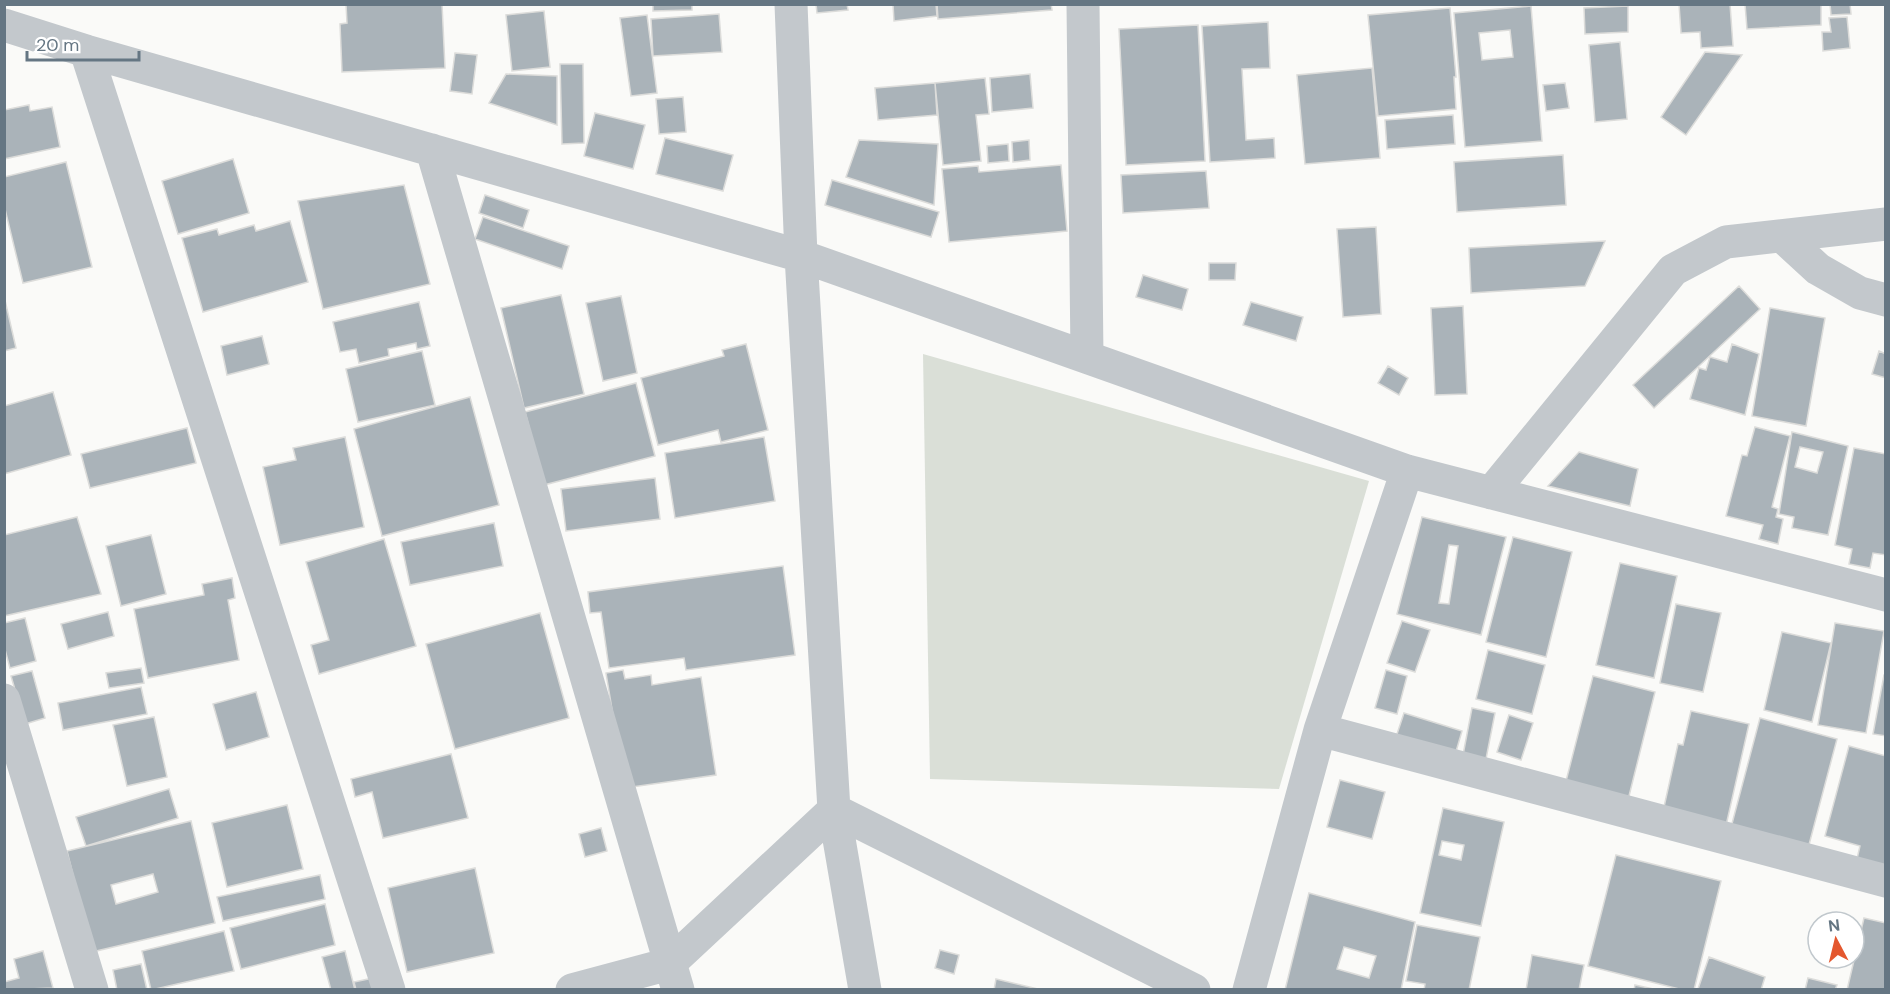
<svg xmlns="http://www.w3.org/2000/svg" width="1890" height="994" font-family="'DM Sans',sans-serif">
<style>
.green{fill:#dadfd7}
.building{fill:#aab3b9;stroke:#dcdcda;stroke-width:1.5;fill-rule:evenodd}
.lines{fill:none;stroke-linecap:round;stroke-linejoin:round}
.street{stroke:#c3c8cc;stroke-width:33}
</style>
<rect width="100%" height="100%" fill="#fafaf8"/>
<path class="green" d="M923,354L1369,481L1279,789L930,779Z"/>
<path class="building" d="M346,4H442L445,68L342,72L340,24L347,23Z
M653,4H692V10L653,11Z
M816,4H847L848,10L817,13Z
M893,4H936L937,16L894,21Z
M937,4H1051L1052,10L938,19Z
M1679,4H1730L1733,46L1701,48L1700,32L1681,33Z
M1745,4H1821V25L1747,29Z
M1830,4H1850L1851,14L1831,15Z
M1531,6L1542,141L1465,147L1454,13ZM1510,30L1513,57L1482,60L1479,33Z
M1628,6V32L1585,34L1584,8Z
M1450,8L1456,77H1454L1456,109L1378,116L1368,15Z
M544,11L550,67L512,71L506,15Z
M719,14L722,52L653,56L651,19Z
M647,15L657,93L631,96L620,18Z
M1847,17L1850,48L1823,51L1822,32H1831L1829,18Z
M1268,22L1270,68L1242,69L1246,140L1274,138L1275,158L1210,162L1202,26Z
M1198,25L1205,161L1126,165L1119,29Z
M1620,42L1627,119L1595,122L1589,45Z
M1705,52L1742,55L1686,135L1661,117Z
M455,53L477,55L472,94L450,91Z
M560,64H583L584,143L562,144Z
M1372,68L1380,158L1305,164L1297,75Z
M506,74L557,76V125L489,103Z
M1030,74L1033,108L992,112L990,78Z
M985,78L989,114L976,115L981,161L943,165L935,83Z
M935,83L937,115L878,120L875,88Z
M1565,83L1569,108L1546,111L1543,85Z
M683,97L686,132L659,134L656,99Z
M29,105L30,111L52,107L60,147L4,159V110Z
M595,113L645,125L633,169L584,156Z
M1453,115L1455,144L1387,149L1385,120Z
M665,138L733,155L723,191L656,174Z
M859,140L938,144L934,205L846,177Z
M1029,140L1030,160L1013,162L1012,142Z
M1008,144L1009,161L988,163L987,146Z
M1563,155L1566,205L1457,212L1454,162Z
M233,159L249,213L178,234L162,181Z
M66,162L92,267L23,283L4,205V177Z
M1061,165L1067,231L949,242L942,169L978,166L979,172Z
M1206,171L1209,208L1123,213L1121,175Z
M832,180L939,212L931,237L825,205Z
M404,185L430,284L323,309L298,201Z
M485,195L529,210L523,228L479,213Z
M483,217L569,246L562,269L475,239Z
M290,221L308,282L203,312L182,238L217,229L219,235L254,225L256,231Z
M1376,227L1381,314L1343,317L1337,229Z
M1605,241L1585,286L1471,293L1469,248Z
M1209,263H1236L1235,280H1209Z
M1143,275L1188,289L1182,310L1136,297Z
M1739,286L1760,309L1654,408L1633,385Z
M561,295L584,394L524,408L501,308Z
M4,296L16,348L4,351Z
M621,296L637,373L603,381L586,303Z
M419,302L430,346L417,349L416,343L388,349L389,356L359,363L356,349L340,352L333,322Z
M1251,302L1303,317L1296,341L1243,325Z
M1463,306L1467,394L1435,395L1431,308Z
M1770,308L1825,318L1806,426L1752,416Z
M262,336L269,364L227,375L221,346Z
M746,344L768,430L721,442L718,430L658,445L641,378L724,356L722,350Z
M1732,344L1759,354L1745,415L1690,399L1699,368L1706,370L1710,357L1727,362Z
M422,351L435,405L358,422L346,369Z
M1879,351L1886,354V378L1872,374Z
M1388,366L1408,378L1399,395L1378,383Z
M636,383L655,456L544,485L525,412Z
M53,392L71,455L4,474V406Z
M470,397L499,505L382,536L354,429Z
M1755,427L1790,436L1772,507L1778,509L1776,517L1783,519L1778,544L1759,539L1763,525L1726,516L1742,455L1747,456Z
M187,428L196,463L90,488L81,454Z
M1792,432L1848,446L1828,535L1792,528L1794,517L1779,514ZM1800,447L1823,452L1817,473L1795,467Z
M345,437L364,527L280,545L263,467L296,460L293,448Z
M764,437L775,501L675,518L665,453Z
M1854,448L1886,454V555L1873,553L1870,568L1849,564L1852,549L1835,545Z
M1579,452L1638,469L1630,506L1548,486Z
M655,478L660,519L566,531L561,489Z
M77,517L101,594L4,616V535Z
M1422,517L1506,537L1481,635L1397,614ZM1449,545L1458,546L1449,604L1439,603Z
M494,523L503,566L410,585L401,542Z
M151,535L166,594L121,606L106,546Z
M1513,537L1572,552L1546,657L1486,642Z
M384,539L416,646L319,674L311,645L329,640L306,562Z
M1620,563L1677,576L1654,678L1596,665Z
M783,566L795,655L686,670L684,658L609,668L601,612L590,613L588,592Z
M232,578L235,598L228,600L239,660L148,678L134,609L204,595L202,584Z
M1676,604L1721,613L1703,692L1660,683Z
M108,612L114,636L68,649L61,624Z
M540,613L569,718L455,749L426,644Z
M25,618L36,661L10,668L4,646V623Z
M1402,621L1430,630L1415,672L1387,663Z
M1835,623L1884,631L1866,733L1818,725Z
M1782,632L1831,643L1812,722L1764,710Z
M1488,650L1545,665L1532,714L1476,699Z
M141,668L144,683L109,688L106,673Z
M623,670L625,679L651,675L652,685L701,677L716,775L625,788L606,673Z
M1386,670L1407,676L1397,714L1375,708Z
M32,671L45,718L25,724L11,676Z
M1884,675H1886V736L1873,734Z
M1593,676L1655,692L1628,800L1565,785Z
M141,687L147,714L63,730L58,703Z
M256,692L269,737L226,750L213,704Z
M1472,708L1495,713L1486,759L1463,755Z
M1691,711L1749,724L1725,830L1662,816L1678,744L1683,745Z
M1404,713L1462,731L1455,755L1396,737Z
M1509,715L1533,723L1521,760L1497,752Z
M154,717L167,777L127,786L113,725Z
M1760,718L1837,739L1806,856L1729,835Z
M1849,746L1886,756V870L1856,863L1860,846L1825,836Z
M451,754L468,818L383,838L372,792L355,797L351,779Z
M1340,780L1385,792L1372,839L1327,827Z
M169,789L178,818L86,846L76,817Z
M287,805L303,869L227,887L212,823Z
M1443,808L1504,822L1481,926L1420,913ZM1442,841L1464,845L1461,860L1439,855Z
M191,821L215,923L92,952L67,851ZM153,874L158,892L116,904L111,885Z
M601,828L607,851L585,857L579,834Z
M1616,855L1721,881L1694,990H1683L1588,966Z
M475,868L494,953L407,972L388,888Z
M320,875L325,899L223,921L217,897Z
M1309,893L1415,922L1401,990H1285ZM1344,947L1376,956L1369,978L1337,969Z
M325,904L335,945L241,969L230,928Z
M1864,918L1886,923V990H1847Z
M1417,925L1480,937L1469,990H1424L1425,984L1406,981Z
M224,931L234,971L151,990L142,951Z
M940,950L959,955L954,974L935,968Z
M43,951L53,988L4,990V982L19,978L14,959Z
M345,951L355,990H331L322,957Z
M1532,955L1584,965L1579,990H1526Z
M1709,957L1765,977L1761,990L1698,989Z
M141,964L147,990H117L113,970Z
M373,978L376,990H356L354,982Z
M1808,978L1837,985L1835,990H1805Z
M996,979L1042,990H994Z
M1635,985L1658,990H1634Z"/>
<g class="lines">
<path class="street" d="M791,4L801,256L834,810L865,990
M1083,4L1087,357
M4,25L86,51L801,256L1407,471L1886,595
M86,51L389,990
M432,150L678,990
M1782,236L1818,269L1860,293L1886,300
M1491,493L1673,270L1726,242L1886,224
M4,700L92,990
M1320,730L1886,881
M834,810L1194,990
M572,990L669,964L834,810
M1249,990L1320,730L1407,471"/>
</g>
<rect width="1890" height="994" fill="none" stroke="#657683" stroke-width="12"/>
<g transform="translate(1836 940) rotate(353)"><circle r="28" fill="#ffffff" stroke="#c1c8cd" stroke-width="1.5"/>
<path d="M0-4.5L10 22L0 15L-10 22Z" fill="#e4572e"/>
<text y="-9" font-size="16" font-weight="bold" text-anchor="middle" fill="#657683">N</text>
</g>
<path d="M27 51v9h112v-9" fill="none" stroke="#657683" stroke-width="3"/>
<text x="36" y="51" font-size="18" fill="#657683" stroke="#ffffff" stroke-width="4.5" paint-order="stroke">20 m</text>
</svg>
